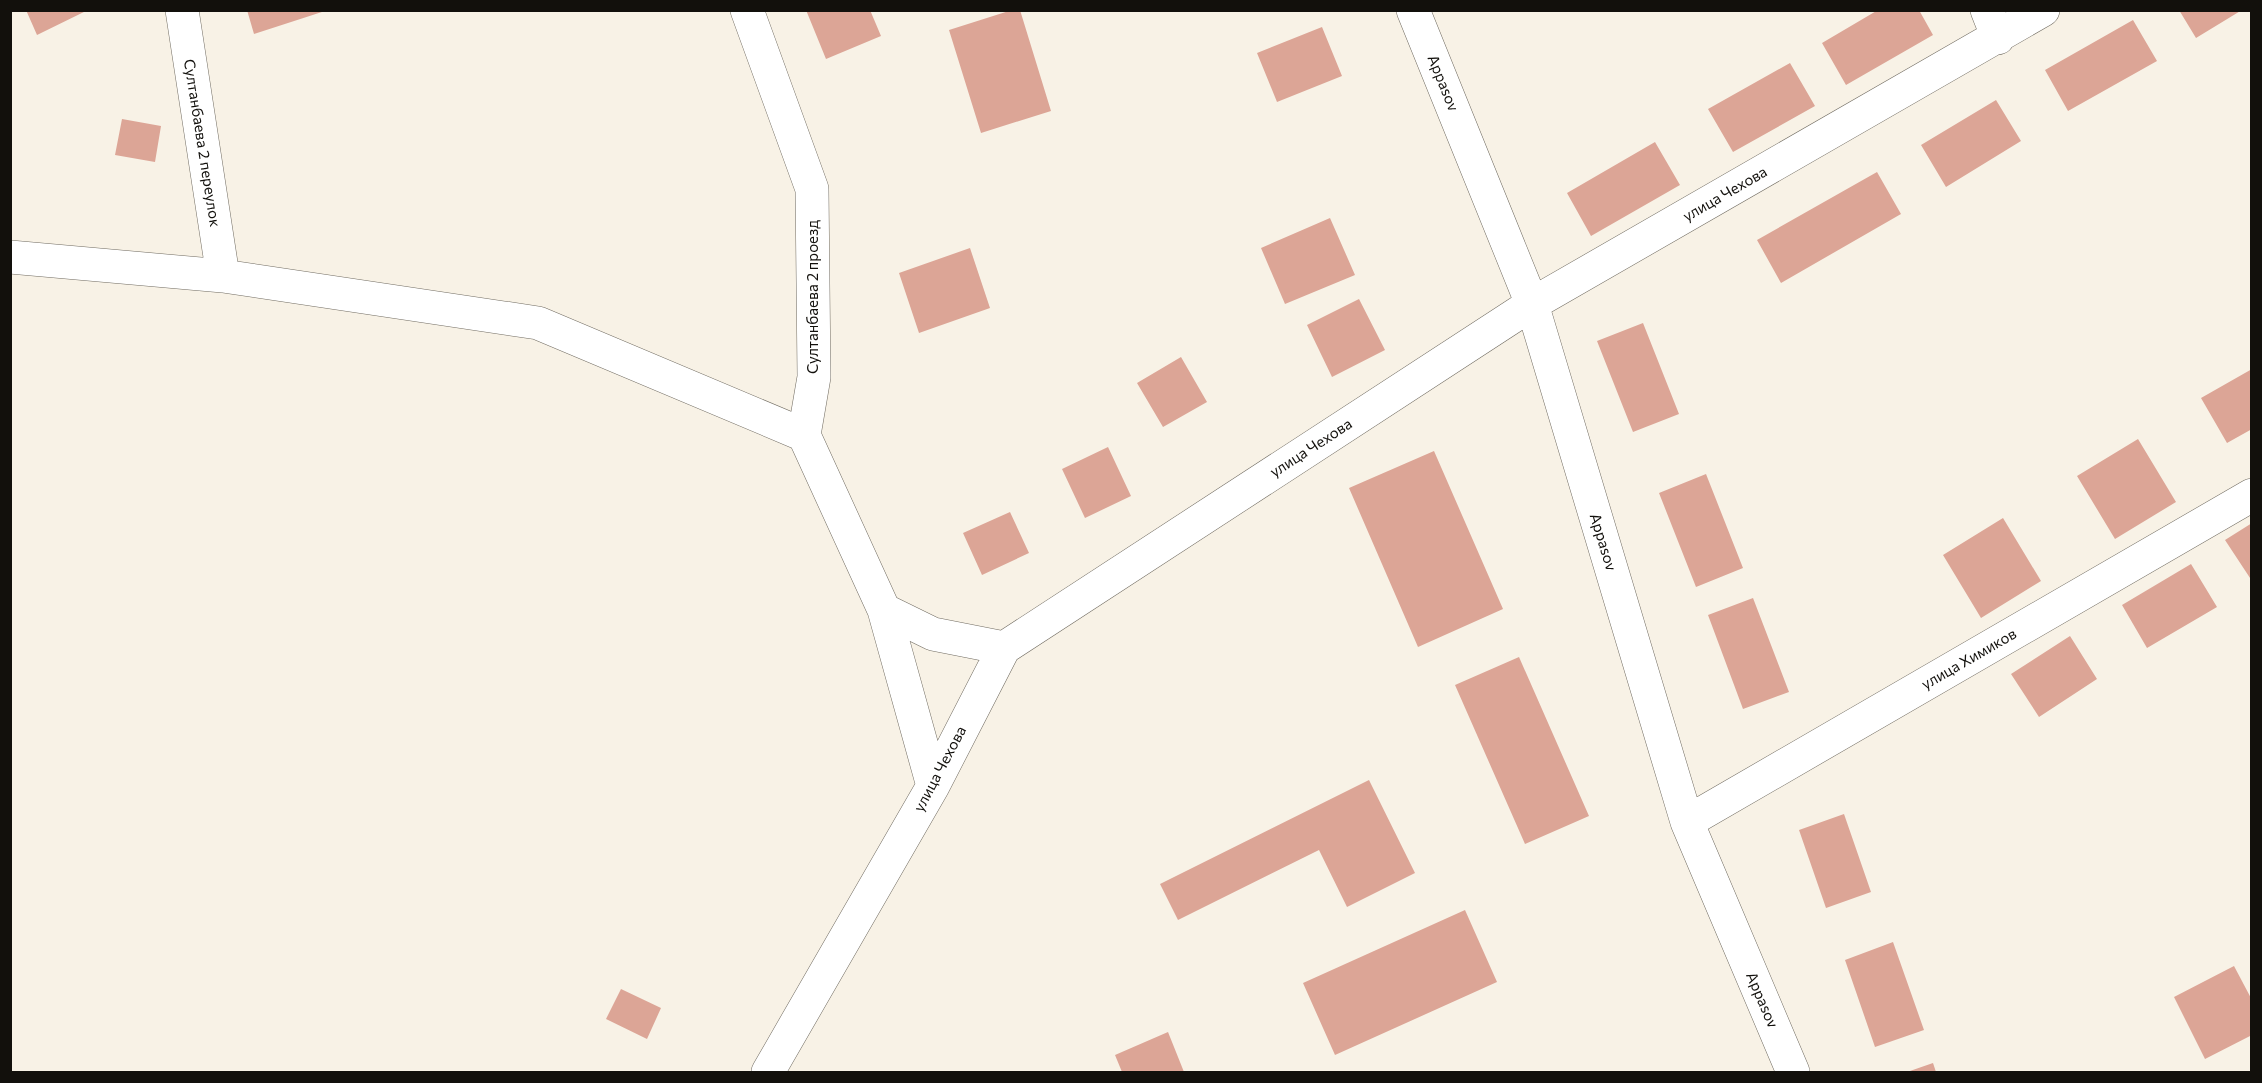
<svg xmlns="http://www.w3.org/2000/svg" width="2262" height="1083" font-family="Commissioner,sans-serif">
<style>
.building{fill:#dca596}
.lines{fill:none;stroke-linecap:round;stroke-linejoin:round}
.minor-casing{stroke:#716c62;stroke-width:34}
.minor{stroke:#fff;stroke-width:33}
.labels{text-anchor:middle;stroke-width:6;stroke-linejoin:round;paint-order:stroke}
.street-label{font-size:15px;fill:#12100c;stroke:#fff}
</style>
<rect width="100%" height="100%" fill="#f8f2e6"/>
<path class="building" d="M26,10H88L37,35Z
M247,10H325V11L254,34Z
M806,10H870L881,36L826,59Z
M1012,10H1020L1051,111L981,133L949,30Z
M1878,10H1919L1933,35L1846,85L1822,43Z
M2179,10H2242L2196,38Z
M2133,20L2157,61L2068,111L2045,70Z
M1322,27L1342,76L1277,102L1257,53Z
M1790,63L1815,106L1733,152L1708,109Z
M1996,100L2021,141L1946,187L1921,145Z
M122,119L161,126L155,162L115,155Z
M1655,142L1680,185L1591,236L1567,193Z
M1877,172L1901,214L1781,283L1757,240Z
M1330,218L1355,275L1285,304L1261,248Z
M970,248L990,308L919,333L899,273Z
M1359,299L1385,350L1332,377L1307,325Z
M1643,323L1679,414L1633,432L1597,341Z
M1181,357L1207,402L1163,427L1137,383Z
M2252,369V429L2227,443L2201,398Z
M2138,439L2176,502L2115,539L2077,476Z
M1108,447L1131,496L1085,518L1062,469Z
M1434,451L1503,609L1418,647L1349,488Z
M1706,474L1743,568L1696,587L1659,493Z
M1010,512L1029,553L982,575L963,533Z
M2003,518L2041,581L1981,618L1943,555Z
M2252,523V581L2225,540Z
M2191,564L2217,607L2147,648L2122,605Z
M1753,598L1789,692L1743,709L1708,615Z
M2070,636L2097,679L2039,717L2011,674Z
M1519,657L1589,816L1525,844L1455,685Z
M1369,780L1415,873L1347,907L1319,850L1178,920L1160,884Z
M1844,814L1871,892L1826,908L1799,830Z
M1465,910L1497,982L1335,1055L1303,983Z
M1893,942L1924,1030L1875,1047L1845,960Z
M2234,966L2252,1000V1035L2205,1059L2174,997Z
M621,989L661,1008L647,1039L606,1019Z
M1168,1032L1184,1072H1122L1115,1055Z
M1933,1063L1936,1072H1907Z"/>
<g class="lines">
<defs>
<path id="minor" d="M182,10L223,276
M747,10L812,189L814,377L804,435L884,610L933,786
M1413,10L1532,304L1687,822L1793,1072
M1987,10L1998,38
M10,257L223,276L538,323L804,435
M884,610L933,634L1004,648
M1687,822L2252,495
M768,1072L933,786L1004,648L1532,304L2043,10"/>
</defs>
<use href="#minor" class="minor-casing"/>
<use href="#minor" class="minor"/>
</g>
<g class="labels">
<g class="street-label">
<text transform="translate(1443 83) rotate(68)" y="5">Appasov</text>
<text transform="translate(202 143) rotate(81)" y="5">Султанбаева 2 переулок</text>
<text transform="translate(1725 194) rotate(-30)" y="5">улица Чехова</text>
<text transform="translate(813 297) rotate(-90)" y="5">Султанбаева 2 проезд</text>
<text transform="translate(1311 448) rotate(-33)" y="5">улица Чехова</text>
<text transform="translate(1603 542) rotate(73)" y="5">Appasov</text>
<text transform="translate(1969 659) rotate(-30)" y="5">улица Химиков</text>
<text transform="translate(940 769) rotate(-62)" y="5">улица Чехова</text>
<text transform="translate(1762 1000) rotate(67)" y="5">Appasov</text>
</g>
</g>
<rect width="2262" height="1083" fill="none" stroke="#12100c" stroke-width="24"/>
</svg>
